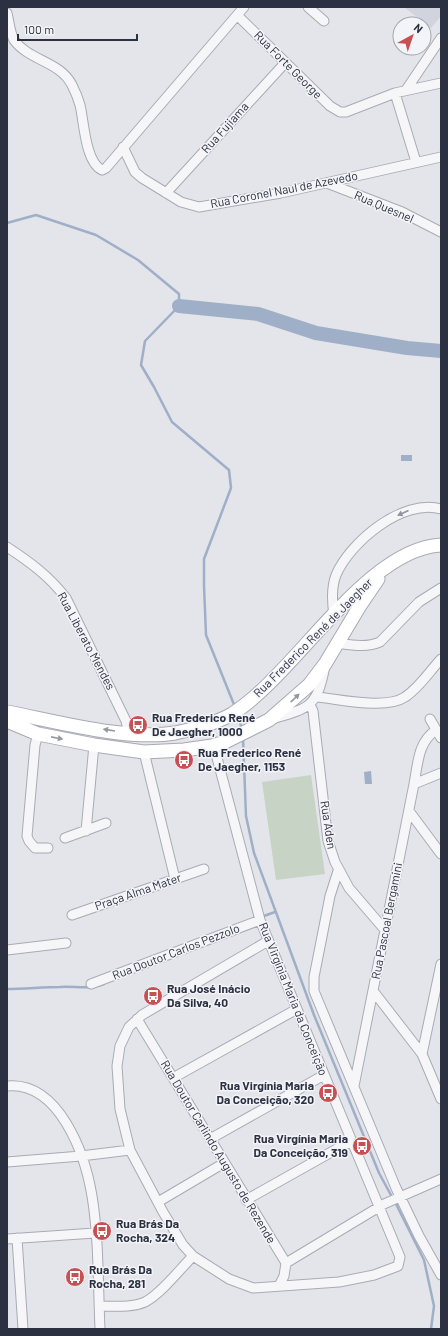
<svg xmlns="http://www.w3.org/2000/svg" width="448" height="1336" font-family="Barlow,sans-serif">
<style>
.built{fill:#d1d4dc}
.pitch{fill:#c7d4c5}
.water{fill:#a0afc8}
.lines{fill:none;stroke-linecap:round;stroke-linejoin:round}
.stream{stroke:#a0afc8;stroke-width:2.5}
.river{stroke:#a0afc8;stroke-width:14}
.street-casing{stroke:#a8abb4;stroke-width:11}
.secondary-casing{stroke:#a8abb4;stroke-width:15}
.street{stroke:#f6f6f9;stroke-width:9}
.secondary{stroke:#fff;stroke-width:13}
.oneway{fill:#91949e}
.oneway2{fill:#9698a0}
.labels{text-anchor:middle;stroke-width:3;stroke-linejoin:round;paint-order:stroke}
.street-label{font-size:12px;fill:#2c3142;stroke:#f3f4f8}
.poi-label{font-size:12px;font-weight:bold;fill:#2c3142;stroke:#f3f4f8;text-anchor:start}
</style>
<rect width="100%" height="100%" fill="#e3e5ea"/>
<path class="built" d="M404,7H441V16L431,28Z"/>
<path class="pitch" d="M311,775L325,874L276,880L262,782Z"/>
<path class="water" d="M401,455H412V461H401Z
M371,771L372,784H365L364,772Z"/>
<g class="lines">
<path class="stream" d="M7,223L36,215L96,235L138,260L179,294V306L145,341L141,365L154,387L172,422L229,470L231,488L204,559V586L206,635L235,707
M238,715L242,730
M243,738L246,816L254,853L314,1015L379,1173L392,1197
M261,917L275,912
M7,989C25,989 43,987 60,987C75,986 90,990 104,984
M395,1202L424,1260L434,1306L431,1329"/>
<path class="river" d="M179,306L258,314L316,333L407,348L441,351"/>
<defs>
<path id="street" d="M308,7L324,21
M7,13C9,21 10,33 14,40C29,61 60,61 72,85C75,91 78,98 80,105C84,121 85,162 102,170L106,168L244,7
M237,15L330,106L340,112H346L395,93L441,83
M406,90L441,38
M395,93L416,162
M123,147L135,172L142,178L181,202L199,207L281,193L441,157
M327,183L402,212L441,232
M166,193L285,63
M7,547C30,562 49,576 66,598L126,721L129,734
M334,615C332,602 331,588 336,575C350,542 403,498 441,509
M337,643C351,645 367,648 380,642L419,602L441,588
M317,697C339,699 386,710 405,697C419,688 429,672 441,659
M310,705L313,711L328,841L335,862L349,888L385,930
M272,719C310,708 317,707 325,666
M430,719L441,738
M38,734L35,745L27,836L29,841L35,848H48
M212,746L216,754L260,920L400,1257L398,1266L374,1275L339,1282L253,1288L229,1279L193,1256L183,1245L163,1212L130,1150L120,1109L117,1066L120,1046L129,1027L142,1015L268,941
M144,752L175,879
M414,784C418,763 418,742 436,730
M409,811L441,854
M86,831L94,745
M65,838L106,823
M338,871L330,896L314,977V991L396,1188L419,1236L441,1275
M72,915L204,869
M7,950L66,943
M91,984L260,920
M374,992L422,1054L441,1099
M137,1019L286,1263L284,1276L279,1286
M422,1054L441,964
M173,1078L297,1009
M7,1086C59,1081 85,1154 92,1196C99,1239 98,1285 100,1329
M354,1086L414,784L441,773
M210,1139L324,1075
M7,1162L81,1156L130,1150
M246,1200L351,1141
M158,1202L224,1163
M17,1238L23,1329
M7,1239L95,1233
M286,1263L384,1204L441,1179
M99,1306C113,1306 132,1308 145,1302C161,1294 180,1269 193,1256"/>
<path id="secondary" d="M7,712C55,721 127,741 175,733C194,729 215,724 232,714C296,674 365,549 441,545
M7,721L38,734L94,745L144,752L184,750L212,746L225,742L269,720L309,685L325,664L361,604L378,579"/>
</defs>
<use href="#street" class="street-casing"/>
<use href="#secondary" class="secondary-casing"/>
<use href="#street" class="street"/>
<use href="#secondary" class="secondary"/>
</g>
<defs><path id="oneway-solid" d="M-6-.8H1V-3.2L6.5 0L1 3.2V.8H-6Z"/></defs>
<use class="oneway" href="#oneway-solid" transform="translate(403 513) rotate(156)"/>
<g class="oneway2">
<use href="#oneway-solid" transform="translate(295 698) rotate(-44)"/>
<use href="#oneway-solid" transform="translate(109 730) rotate(-171)"/>
<use href="#oneway-solid" transform="translate(57 738) rotate(11)"/>
</g>
<defs>
<symbol id="bus-disc" viewBox="-11 -11 22 22"><circle r="9.5" fill="#c75055" stroke="#f3f4f8"/><path d="M-5-6H5V4H4V6H2V4H-2V6H-4V4H-5ZM-3.5-4V0h7V-4ZM-3.5 1.2v1.5H-2V1.2ZM2 1.2v1.5H3.5V1.2Z" fill="#fff"/></symbol>
</defs>
<g fill-rule="evenodd">
<use href="#bus-disc" x="127" y="714" width="22" height="22"/>
<use href="#bus-disc" x="173" y="749" width="22" height="22"/>
<use href="#bus-disc" x="142" y="985" width="22" height="22"/>
<use href="#bus-disc" x="317" y="1082" width="22" height="22"/>
<use href="#bus-disc" x="351" y="1135" width="22" height="22"/>
<use href="#bus-disc" x="91" y="1220" width="22" height="22"/>
<use href="#bus-disc" x="64" y="1266" width="22" height="22"/>
</g>
<g class="labels">
<g class="street-label">
<text transform="translate(288 65) rotate(45)" y="4">Rua Forte George</text>
<text transform="translate(225 128) rotate(-48)" y="4">Rua Fujiama</text>
<text transform="translate(284 190) rotate(-11)" y="4">Rua Coronel Naul de Azevedo</text>
<text transform="translate(384 207) rotate(23)" y="4">Rua Quesnel</text>
<text transform="translate(313 638) rotate(-45)" y="4">Rua Frederico René de Jaegher</text>
<text transform="translate(86 641) rotate(62)" y="4">Rua Liberato Mendes</text>
<text transform="translate(328 825) rotate(81)" y="4">Rua Aden</text>
<text transform="translate(138 892) rotate(-19)" y="4">Praça Alma Mater</text>
<text transform="translate(387 921) rotate(-79)" y="4">Rua Pascoal Bergamini</text>
<text transform="translate(176 952) rotate(-21)" y="4">Rua Doutor Carlos Pezzolo</text>
<text transform="translate(293 999) rotate(68)" y="4">Rua Virgínia Maria da Conceição</text>
<text transform="translate(218 1152) rotate(59)" y="4">Rua Doutor Carlindo Augusto de Rezende</text>
</g>
<g class="poi-label">
<text x="152" y="722">Rua Frederico René<tspan x="152" dy="14">De Jaegher, 1000</tspan></text>
<text x="198" y="757">Rua Frederico René<tspan x="198" dy="14">De Jaegher, 1153</tspan></text>
<text x="167" y="993">Rua José Inácio<tspan x="167" dy="14">Da Silva, 40</tspan></text>
<text x="314" y="1090" text-anchor="end">Rua Virgínia Maria<tspan x="314" dy="14">Da Conceição, 320</tspan></text>
<text x="348" y="1143" text-anchor="end">Rua Virgínia Maria<tspan x="348" dy="14">Da Conceição, 319</tspan></text>
<text x="116" y="1228">Rua Brás Da<tspan x="116" dy="14">Rocha, 324</tspan></text>
<text x="89" y="1274">Rua Brás Da<tspan x="89" dy="14">Rocha, 281</tspan></text>
</g>
</g>
<rect width="448" height="1336" fill="none" stroke="#2c3142" stroke-width="16"/>
<g transform="translate(412 36) rotate(40)"><circle r="19" fill="#f3f4f8" stroke="#a3a6af"/>
<path d="M0-3L7 15L0 10L-7 15Z" fill="#c75055"/>
<text y="-6" font-size="11" font-weight="bold" text-anchor="middle" fill="#2c3142">N</text>
</g>
<path d="M18 34v6h119v-6" fill="none" stroke="#2c3142" stroke-width="2"/>
<text x="24" y="34" font-size="12" fill="#2c3142" stroke="#f3f4f8" stroke-width="3" paint-order="stroke">100 m</text>
</svg>
